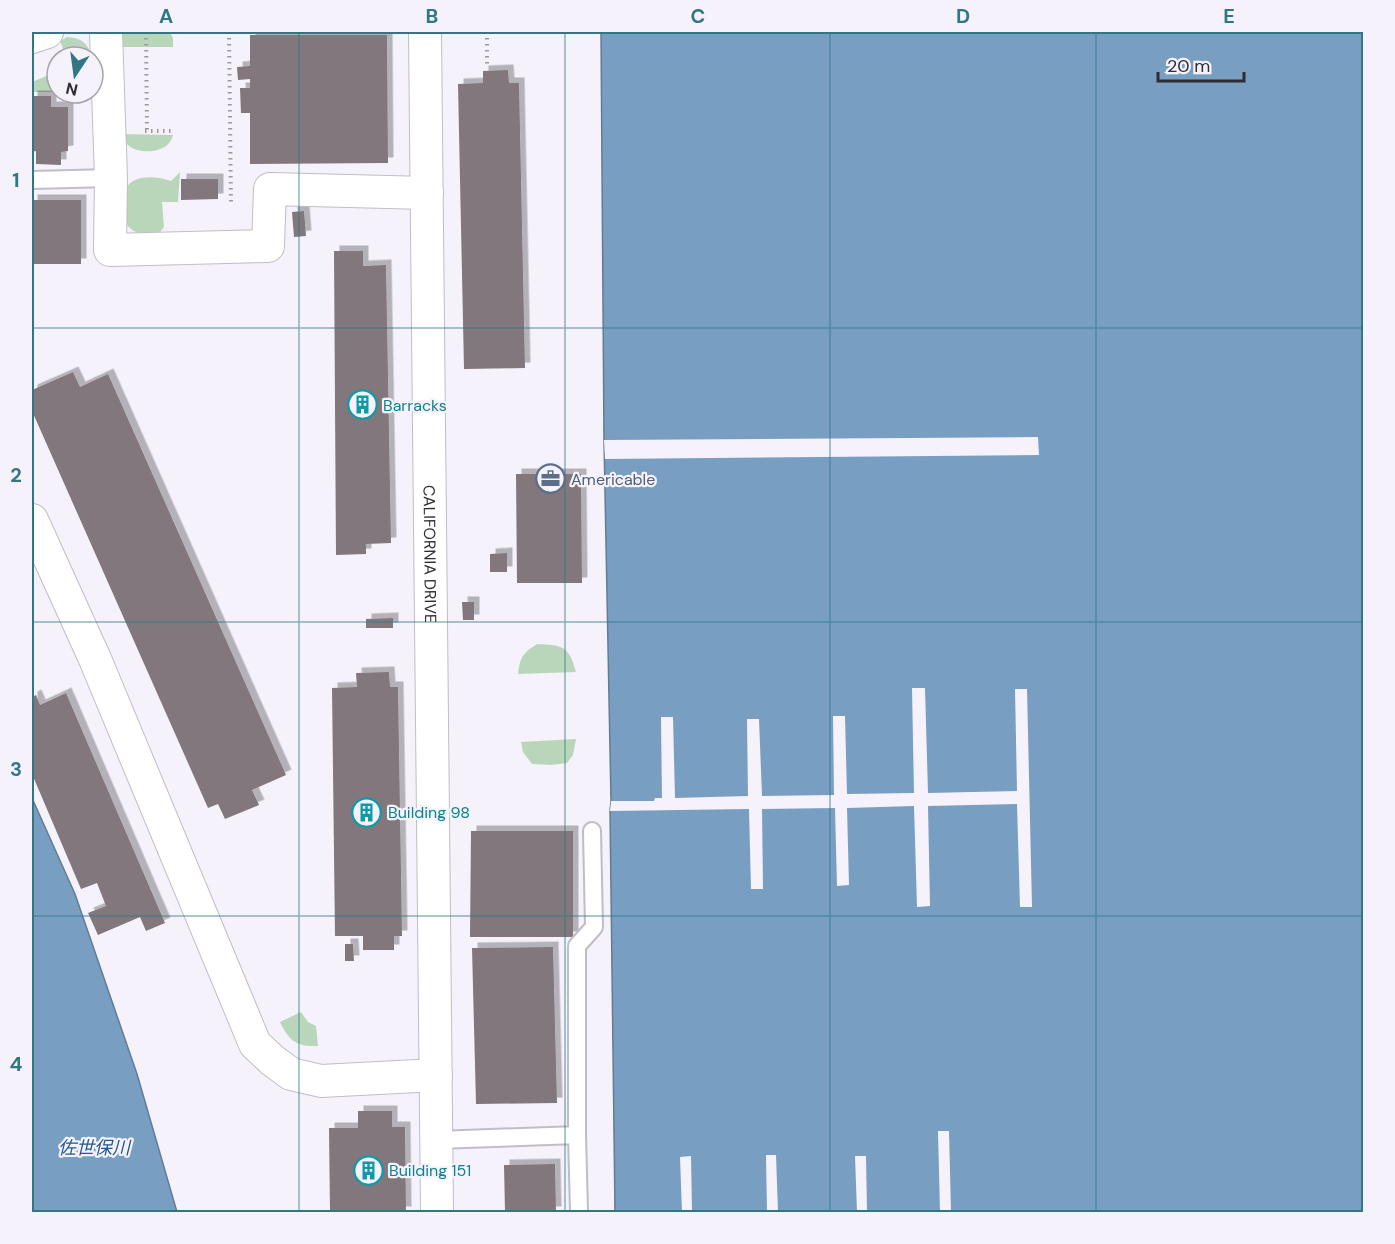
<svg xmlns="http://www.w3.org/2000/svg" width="1395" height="1244" font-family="'DM Sans','Noto Sans JP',sans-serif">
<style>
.green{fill:#bad6ba}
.water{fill:#789ec2;stroke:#627c96;stroke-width:1.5}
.pier{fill:#f6f2fc}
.building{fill:#81777b;filter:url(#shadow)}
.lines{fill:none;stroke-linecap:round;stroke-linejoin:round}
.lane-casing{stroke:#c0bdc6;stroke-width:20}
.street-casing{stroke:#c0bdc6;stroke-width:34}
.path{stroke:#9b989f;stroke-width:4;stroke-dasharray:1.5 4.5;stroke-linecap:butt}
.lane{stroke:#fff;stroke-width:16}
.street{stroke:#fff;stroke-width:32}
.grid{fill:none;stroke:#307683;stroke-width:1.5;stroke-opacity:0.55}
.labels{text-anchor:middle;stroke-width:4.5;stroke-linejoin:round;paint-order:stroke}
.culture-label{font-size:16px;fill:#0d838f;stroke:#f6f2fc;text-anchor:start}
.service-label{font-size:16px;fill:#4e5e75;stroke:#f6f2fc;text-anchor:start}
.street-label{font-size:16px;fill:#2f2d31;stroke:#f6f2fc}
.water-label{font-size:18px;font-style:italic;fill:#225b8b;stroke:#f6f2fc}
.neatline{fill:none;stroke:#307683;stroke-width:2}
.grid-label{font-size:20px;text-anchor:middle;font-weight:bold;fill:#307683}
</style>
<defs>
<filter id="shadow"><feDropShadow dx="5.5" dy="-5.5" stdDeviation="0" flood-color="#0004"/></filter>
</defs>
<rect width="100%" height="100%" fill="#f6f2fc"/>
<path class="green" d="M123,32H170L173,38V47H118L121,34Z
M67,37C81,38 89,43 91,57H66L60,41Z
M56,72V92H32V82Z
M121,134L173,135C172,138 171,141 169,143C161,153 139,154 129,146C125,143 123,139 121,134Z
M180,172L178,202H162L164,227L158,235C148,234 138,235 131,229C125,224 123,215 123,208C123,204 122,198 123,194C130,173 155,176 171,181Z
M537,644C563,645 569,646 576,672L518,674C520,657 523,653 537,644Z
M576,739L573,755L567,763L551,765L532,764L523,752L521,742Z
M301,1012L308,1022L316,1026L318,1046C297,1047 289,1041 280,1022Z"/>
<path class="water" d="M601,32H1363V1212H615L610,811L611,801L604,440Z
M32,798L75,894L137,1074L177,1212H32Z"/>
<path class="pier" d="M1038,437L1039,455L605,459L604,440Z
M912,688H925L928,793L1017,791L1015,689H1027L1032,907H1020L1017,804L928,806L930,906L917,907L914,806L847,808L849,885L837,886L835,808L762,809L763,889H751L749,809L610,811L611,801H654L655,798H662L661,717H673L675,798L748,796L747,719H759L762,796L834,795L833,716H845L847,794L914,793Z
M938,1131H949L951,1212H940Z
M766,1155H776L778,1212H767Z
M691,1156L692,1212H682L680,1157Z
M855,1156H866L867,1212H857Z"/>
<path class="building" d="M250,35H387L388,163L250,164V113H241L240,88H250V79L238,80L237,67L250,66Z
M508,70L509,83H519L525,368L464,369L458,84L483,83V71Z
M32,96H51V107H68V151L61,152V165L36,164V151L32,152Z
M181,179H218V199L181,200Z
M32,200H81V264H32Z
M304,211L306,236L294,237L292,212Z
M334,251H363V266L386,265L391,543L366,544V554L336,555Z
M73,372L80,387L108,374L286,775L252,790L259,805L225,819L218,804L208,808L32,411V390Z
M516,474H581L582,583H517Z
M507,553V572H490V554Z
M462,602H474V620H463Z
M393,618V628H366V619Z
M389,672L390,687H398L402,936H394V950H363V936H335L332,688L357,687L356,673Z
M66,693L165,923L146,931L140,917L98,935L88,913L106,906L97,883L81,889L32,774V697L36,695L40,705Z
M471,831H573V937H470Z
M345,944H353L354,961H345Z
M553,947L557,1103L476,1104L472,948Z
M358,1111H392V1127H405L406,1212H330L329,1128H358Z
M555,1164L556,1212H505L504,1165Z"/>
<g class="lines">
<defs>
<path id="lane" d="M32,180L111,178
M577,1135L579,1212
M436,1140L577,1135V946L594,927L592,831"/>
<g id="street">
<path d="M106,32L111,178L110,250L268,246L270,189L427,193"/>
<path id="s1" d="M425,32L437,1212"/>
<path d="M32,37L47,32"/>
<path d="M32,520L95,659L255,1044L272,1060L291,1074L321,1081L436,1075"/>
</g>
</defs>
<use href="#lane" class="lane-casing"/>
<use href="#street" class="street-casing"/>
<path class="path" d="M146,32L147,131
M229,32L231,206
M487,32V64
M145,131H174"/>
<use href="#lane" class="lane"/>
<use href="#street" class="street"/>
</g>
<path class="grid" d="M299,32V1212M565,32V1212M830,32V1212M1096,32V1212M32,328H1364M32,622H1364M32,916H1364"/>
<defs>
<symbol id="building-ring" viewBox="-11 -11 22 22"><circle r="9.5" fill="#f6f2fc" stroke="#0f9aa8" stroke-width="1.5"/><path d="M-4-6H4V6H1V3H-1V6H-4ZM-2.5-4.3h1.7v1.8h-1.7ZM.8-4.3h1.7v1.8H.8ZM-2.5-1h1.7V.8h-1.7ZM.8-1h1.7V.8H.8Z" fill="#0f9aa8"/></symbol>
<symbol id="office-ring" viewBox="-11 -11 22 22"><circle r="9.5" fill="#f6f2fc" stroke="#5c6f8a" stroke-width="1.5"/><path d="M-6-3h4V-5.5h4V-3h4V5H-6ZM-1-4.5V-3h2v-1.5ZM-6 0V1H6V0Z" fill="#5c6f8a"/></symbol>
</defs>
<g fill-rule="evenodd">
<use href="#building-ring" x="346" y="388" width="33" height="33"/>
<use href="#office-ring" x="534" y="462" width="33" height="33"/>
<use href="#building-ring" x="350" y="796" width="33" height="33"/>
<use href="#building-ring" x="352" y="1154" width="33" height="33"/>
</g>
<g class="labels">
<g class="culture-label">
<text x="383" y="411">Barracks</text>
<text x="388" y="818">Building 98</text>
<text x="389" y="1176">Building 151</text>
</g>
<g class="service-label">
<text x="571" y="485">Americable</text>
</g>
<g class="street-label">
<text dy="6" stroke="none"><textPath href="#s1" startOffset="522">CALIFORNIA DRIVE</textPath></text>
</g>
<g class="water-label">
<text x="94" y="1154">佐世保川</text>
</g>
</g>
<rect width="1395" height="1244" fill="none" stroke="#f6f2fc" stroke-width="66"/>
<g transform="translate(75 75) rotate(193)"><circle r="28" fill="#f6f2fc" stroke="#a6a3ab" stroke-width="1.5"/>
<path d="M0-4.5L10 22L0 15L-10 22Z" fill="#307683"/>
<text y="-9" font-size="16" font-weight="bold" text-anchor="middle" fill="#2f2d31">N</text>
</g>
<path d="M1158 72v9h86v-9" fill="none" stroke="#2f2d31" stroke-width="3"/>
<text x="1167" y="72" font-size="18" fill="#2f2d31" stroke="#f6f2fc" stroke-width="4.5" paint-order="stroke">20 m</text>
<rect x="33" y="33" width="1329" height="1178" class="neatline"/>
<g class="grid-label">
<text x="166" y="23">A</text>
<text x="432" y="23">B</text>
<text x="698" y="23">C</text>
<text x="963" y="23">D</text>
<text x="1229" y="23">E</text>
<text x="16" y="187">1</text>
<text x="16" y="482">2</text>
<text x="16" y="776">3</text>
<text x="16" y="1071">4</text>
</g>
</svg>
